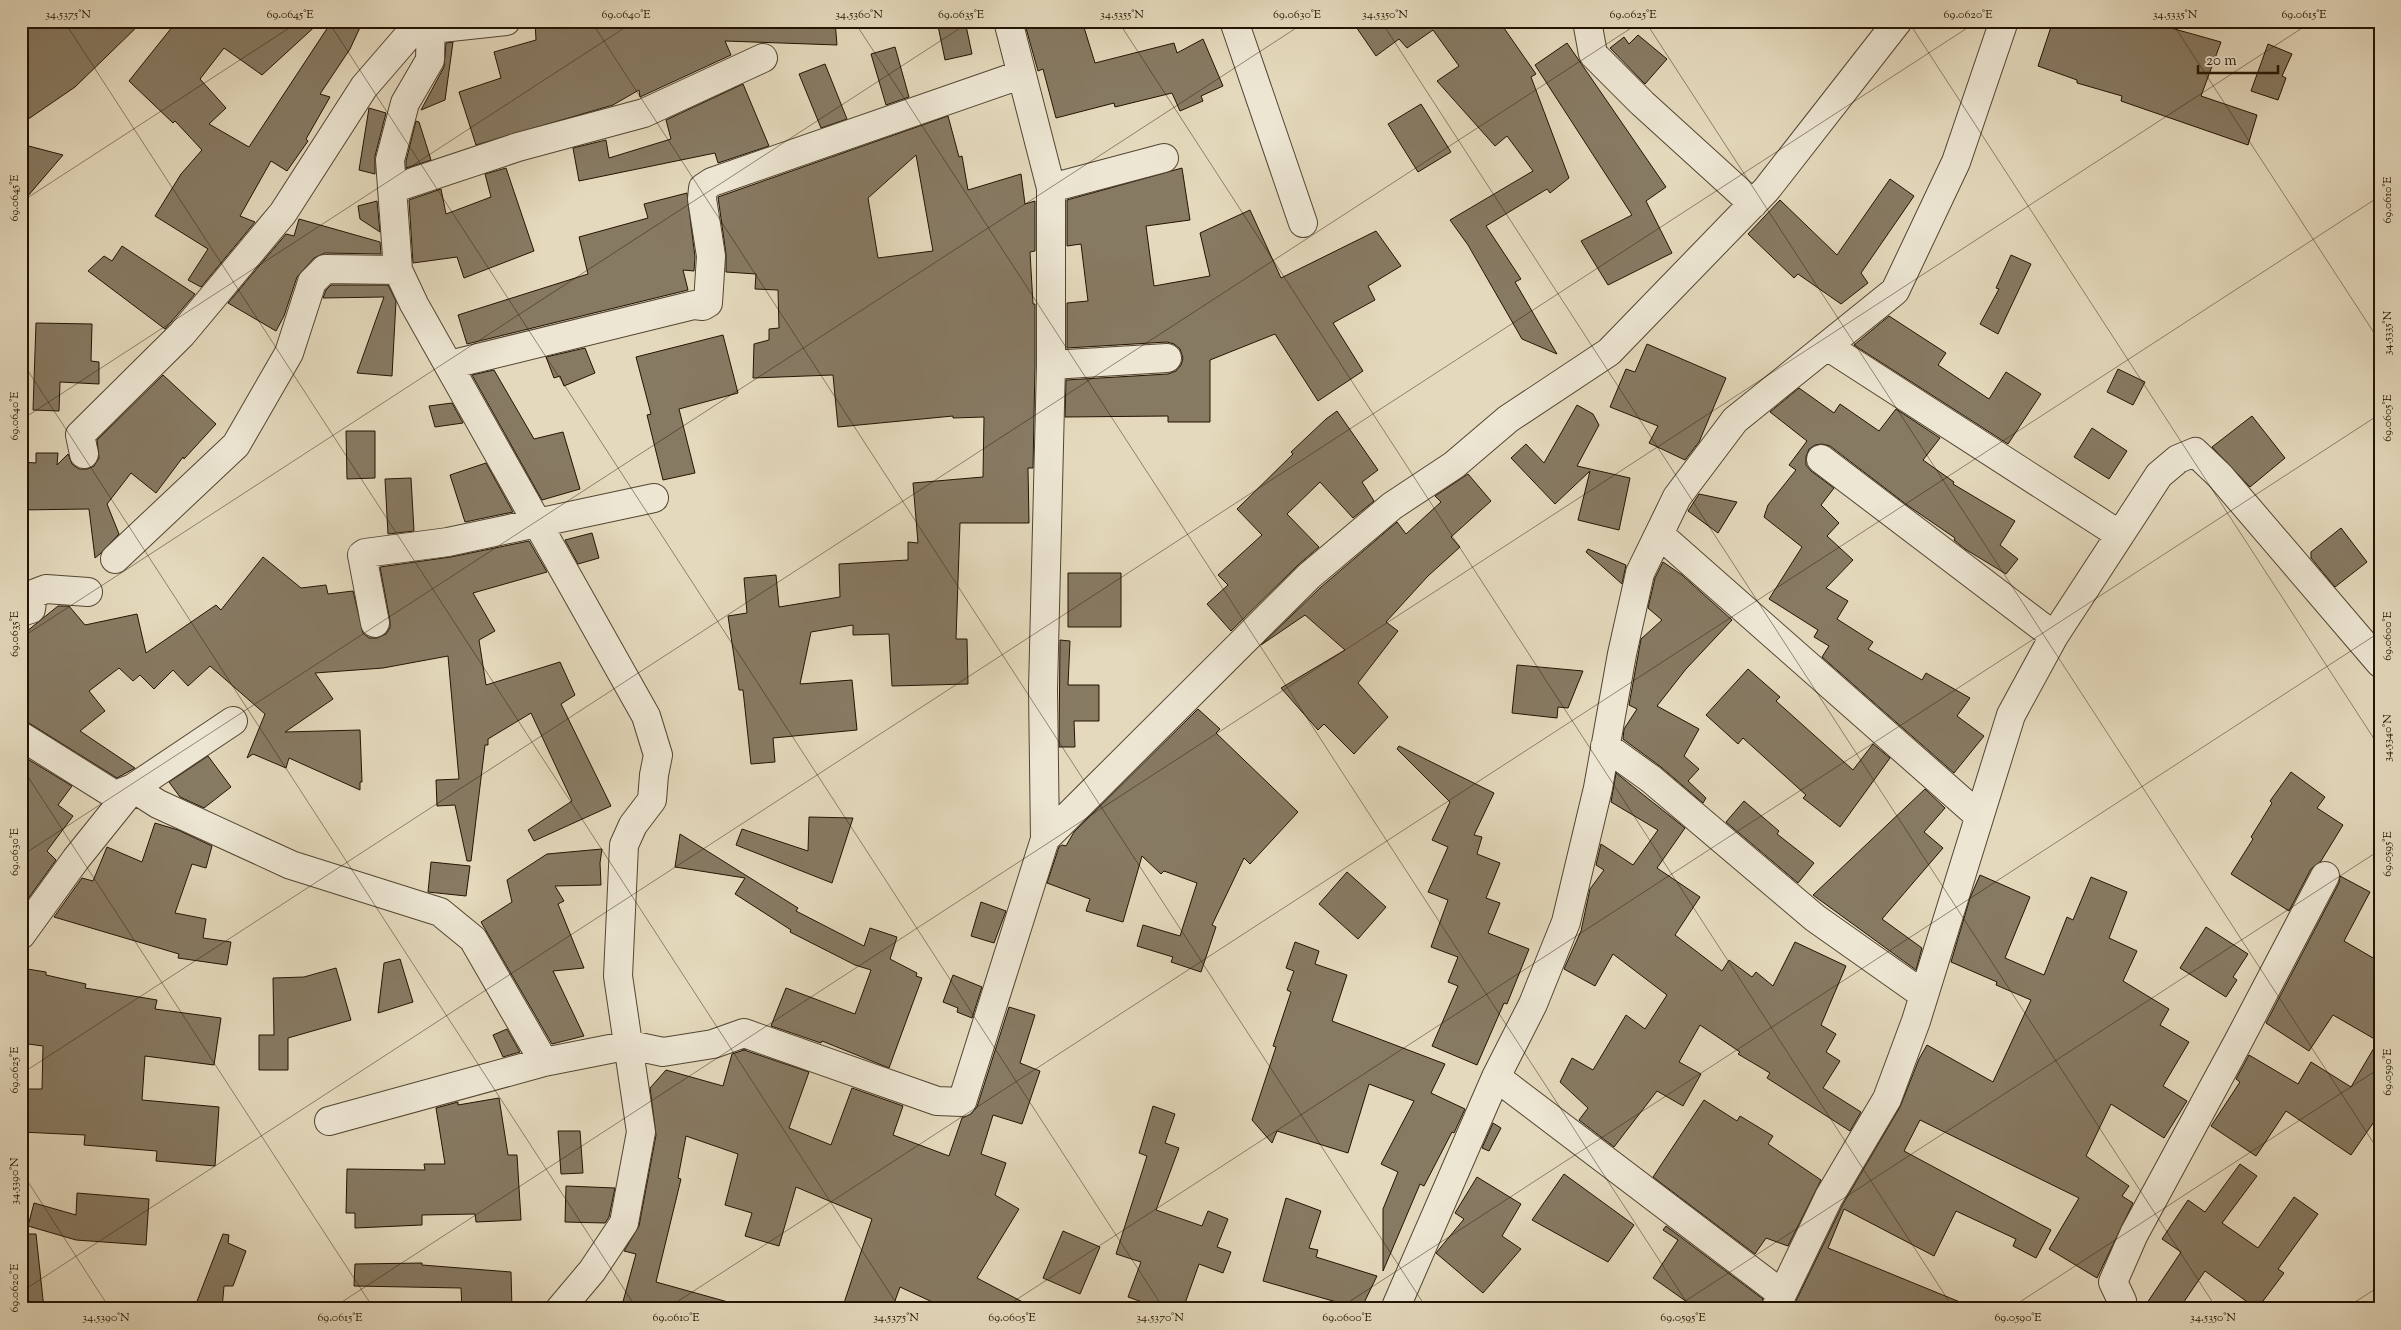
<svg xmlns="http://www.w3.org/2000/svg" width="2401" height="1330" font-family="'Sorts Mill Goudy',serif">
<style>
.building{fill:#877a63;stroke:#231403;fill-rule:evenodd}
.lines{fill:none;stroke-linecap:round;stroke-linejoin:round}
.street-casing{stroke:#534531;stroke-width:30}
.street{stroke:#ede6d3;stroke-width:28}
.ticks{fill:none;stroke:#231403;stroke-width:1;stroke-opacity:0.45}
.neatline{fill:none;stroke:#231403;stroke-width:2}
.ticks-label{font-size:12px;text-anchor:middle;fill:#231403}
</style>
<rect width="100%" height="100%" fill="#e4d9bc"/>
<filter id="stains"><feTurbulence type="fractalNoise" baseFrequency=".004" numOctaves="4"/><feColorMatrix values="0 0 0 0 .2 0 0 0 0 .09 0 0 0 0 .02 0 0 0 .5 -.17"/></filter>
<radialGradient id="worn" r=".72"><stop offset=".6" stop-color="#630" stop-opacity="0"/><stop offset="1" stop-color="#630" stop-opacity=".3"/></radialGradient>
<path class="building" d="M21,21H143L75,87L21,124Z
M177,21H321L262,75L224,48L200,79L226,108L209,124L249,147L332,21H363L350,49L320,94L330,97L306,139L308,141L287,171L271,161L240,216L255,222L201,287L188,280L208,249L155,216L181,174L202,150L175,121L173,123L129,81Z
M535,21H835L837,45L725,41L731,55L640,97L639,90L613,105L476,145L459,92L501,78L494,52L536,40Z
M937,21H965L972,54L945,60Z
M1024,21H1082L1095,63L1174,43L1177,53L1203,39L1223,86L1201,96L1203,101L1180,111L1172,93L1115,107L1114,103L1056,118L1043,69L1038,71Z
M1352,21H1499L1536,74L1531,77L1569,178L1550,193L1547,189L1486,226L1521,279L1515,282L1557,354L1522,339L1468,245L1450,220L1533,171L1507,136L1495,146L1437,81L1459,66L1433,30L1407,48L1399,39L1376,56Z
M2053,21H2146L2221,42L2201,96L2257,115L2248,145L2121,101L2122,96L2077,83V80L2038,66Z
M1638,35L1667,59L1645,84L1610,48L1624,37L1629,44Z
M453,42L445,100L421,110L444,67L446,43Z
M1567,43L1666,187L1646,201L1672,253L1608,285L1581,241L1632,215L1535,65Z
M2268,44L2292,54L2282,76L2286,78L2278,100L2251,91Z
M895,47L909,97L886,105L871,54Z
M825,64L847,119L821,128L799,74Z
M743,84L769,146L718,163L715,153L579,181L573,148L606,140L609,158L671,139L666,120Z
M1421,104L1451,152L1418,172L1388,124Z
M369,108L386,113L375,156V174L359,170Z
M948,116L959,157L962,156L968,190L1021,174L1025,204L1035,201V251L1030,252L1033,304H1035V365L1033,468H1028L1029,523H960L956,639H967L968,684L892,686L889,634L853,635V625L811,632L800,684L852,680L857,730L773,738L775,762L751,764L743,690H739L728,616L747,613L744,578L776,575L779,607L840,597L839,564L908,560V542L918,543L913,483L983,477L984,417L953,418V416L838,427L833,375L753,378L754,344L769,340V329L779,328L778,290L755,289L756,274L726,272V254L718,197ZM916,155L933,251L878,258L868,198Z
M416,121L419,122L431,160L406,168V161Z
M21,144L63,155L21,204Z
M506,168L534,251L464,278L457,257L413,263L409,200L441,189L446,214L491,197L485,174Z
M1182,168L1190,220L1146,226L1154,286L1210,276L1200,233L1250,210L1281,278L1376,231L1401,266L1368,286L1375,300L1333,323L1363,371L1318,401L1275,334L1210,360V422H1168V416L1065,417L1066,380L1168,374L1176,371L1181,365L1183,358L1180,349L1174,344L1167,342L1067,348V303L1088,301L1081,244L1067,246V200Z
M1890,179L1914,196L1861,273L1868,283L1841,304L1798,274L1794,278L1748,234L1780,200L1837,255Z
M687,193L695,257L694,271L683,270L688,290L467,344L458,315L588,274L579,237L648,218L644,204Z
M377,201L380,232L360,219L358,206Z
M299,219L380,242L381,254L325,253L314,258L297,277L284,316L276,331L228,303L286,234L294,236Z
M122,246L195,294L165,329L88,271L104,256L112,261Z
M2011,255L2031,264L1998,334L1980,324L1999,289L1996,288Z
M331,285H388L396,301L392,376L357,373L384,297L323,298L326,290Z
M1889,316L1946,353L1938,365L1989,399L2006,372L2041,394L2008,444L1854,345Z
M36,323L92,324L91,361L99,362V384L60,382L59,411L33,410Z
M723,335L738,393L679,409L695,473L663,480L647,415L651,414L636,357Z
M1647,344L1726,378L1699,442L1685,460L1649,443L1658,426L1610,407L1626,369L1635,372Z
M585,348L595,373L564,386L560,376L554,378L546,357Z
M2118,369L2145,382L2133,405L2107,392Z
M494,370L534,439L563,432L580,489L542,500L472,375Z
M163,375L216,424L184,459L183,457L156,493L131,473L107,504L119,534L100,554L95,558L89,509L21,510V462L36,463V453H58L57,465L68,454L72,464L79,469H87L94,466L99,458L97,440Z
M1799,388L1834,413L1840,404L1879,431L1896,409L1940,438L1923,460L1954,482L1953,484L2015,521L2000,545L2018,559L2006,574L1965,549L1954,540L1955,538L1907,505L1830,446L1822,444L1815,445L1809,449L1806,457V465L1811,471L1834,488L1821,505L1839,523L1827,536L1853,560L1826,588L1848,601L1837,619L1873,642L1868,649L1922,680L1926,673L1970,698L1957,716L1984,736L1954,773L1822,657L1829,646L1814,637L1818,630L1769,599L1802,547L1764,517L1768,505L1796,470L1789,465L1807,441L1770,412Z
M452,403L463,423L435,427L429,406Z
M1577,405L1593,414L1599,425L1577,466L1630,478L1619,530L1578,520L1590,471L1555,504L1511,458L1526,444L1544,463Z
M1337,411L1378,470L1362,482L1374,501L1353,518L1320,482L1287,514L1319,547L1298,565L1231,631L1207,604L1228,585L1218,575L1262,535L1237,509L1293,454L1291,452L1326,419Z
M2252,416L2285,458L2250,487L2212,447Z
M2092,428L2127,451L2109,479L2074,457Z
M346,431H375V478L347,479Z
M486,463L513,512L465,522L450,475Z
M1468,474L1491,501L1451,537L1460,547L1428,576L1386,622L1398,631L1358,683L1388,717L1354,754L1324,724L1318,730L1281,688L1345,650L1305,615L1261,645L1320,588L1397,522L1406,534L1441,502L1435,496Z
M411,478L414,531L388,534L385,479Z
M1699,494L1737,502L1718,533L1688,511Z
M2341,528L2367,562L2335,587L2311,558V552Z
M592,533L599,558L578,564L565,540Z
M529,541L547,572L473,593L495,631L479,640L486,685L560,662L575,695L561,704L611,806L534,841L528,830L572,801L531,713L488,739V745H485L471,861H467L455,805L437,806L436,780L459,779L448,656L383,668L315,673L333,699L285,732L360,730L362,782H360V790L289,758L286,768L253,754L247,758L265,714L210,666L188,686L173,670L154,689L140,675L133,681L119,668L89,691L105,711L80,731L135,768L117,778L29,723L21,720V636L58,606H69L85,625L137,614L146,653L216,605L221,610L263,557L301,588L326,585L328,594L353,591L363,633L369,638H377L386,634L390,628V621L380,567L451,557Z
M1588,549L1626,565L1622,584L1586,552Z
M1663,562L1682,575L1732,620L1686,669L1657,706L1699,729L1684,756L1699,769L1688,781L1706,798L1703,803L1661,767L1623,739L1624,729L1637,709L1629,705L1641,639L1662,620L1648,608L1655,578Z
M1068,573H1121V627H1068Z
M1060,640L1070,641L1068,685H1099V721H1074L1075,747H1059Z
M1517,665L1583,671L1568,708L1558,707L1557,718L1512,713Z
M1748,669L1780,697L1776,701L1853,770L1873,744L1890,758L1840,827L1803,798L1806,795L1743,738L1738,744L1706,715Z
M1198,709L1220,729L1216,733L1298,812L1250,864L1244,858L1212,925L1216,927L1201,972L1171,962L1173,957L1137,946L1143,925L1180,936L1197,883L1164,871L1161,874L1142,856L1123,922L1086,911L1090,899L1047,883L1059,847L1062,845L1066,846L1074,832Z
M1399,746L1494,793L1474,835L1482,837L1477,854L1500,863L1486,898L1500,903L1488,933L1529,949L1507,1004L1504,1003L1477,1065L1432,1046L1458,986L1448,982L1458,957L1431,947L1448,900L1428,892L1448,847L1432,840L1450,802L1397,749Z
M21,755L72,786L58,805L73,816L47,851L56,860L22,907Z
M208,756L231,787L204,808L180,797L169,782Z
M2291,772L2325,797L2317,808L2343,825L2321,861L2311,869L2289,911L2231,874L2253,839L2251,837L2272,803L2270,801Z
M1616,773L1685,828L1657,868L1700,897L1675,935L1722,971L1729,960L1752,977L1756,972L1773,986L1795,942L1846,966L1821,1025L1836,1034L1826,1052L1840,1061L1823,1088L1861,1112L1850,1131L1767,1078L1770,1073L1738,1054L1740,1052L1700,1025L1679,1062L1701,1074L1683,1106L1657,1091L1614,1147L1579,1120L1588,1108L1560,1082L1572,1058L1593,1070L1626,1015L1645,1029L1667,995L1613,954L1595,986L1564,969L1581,931L1590,889L1604,870L1596,865L1601,844L1633,865L1658,830L1611,802Z
M1925,789L1945,808L1924,832L1943,848L1882,919L1922,948L1916,970L1813,895Z
M1744,801L1779,831L1777,834L1814,863L1798,883L1726,822Z
M809,817L853,818L832,883L736,845L742,829L808,851Z
M155,823L178,830L212,846L206,868L192,864L175,913L206,919L203,938L231,942L227,965L178,958L179,954L54,917L82,878L93,881L107,847L142,862Z
M680,834L798,908L796,911L864,946L870,928L897,937L890,959L917,973L916,976L922,978L889,1068L822,1041L821,1043L771,1026L786,988L855,1014L871,970L855,965L790,932L791,930L735,894L745,878L675,867Z
M602,849L600,863L601,885L555,886L564,901L558,904L584,968L553,971L584,1036L552,1044L481,922L512,902L507,880L547,854Z
M431,862L470,866L466,896L428,892Z
M1347,872L1386,907L1358,939L1319,904Z
M1980,875L2030,897L2005,958L2044,975L2067,917L2073,920L2091,877L2127,892L2109,938L2137,951L2123,981L2169,1009L2160,1025L2189,1042L2163,1086L2187,1101L2164,1138L2111,1104L2086,1156L2129,1186L2122,1196L2133,1203L2097,1278L2049,1249L2079,1198L1920,1120L1904,1151L2051,1230L2036,1258L2013,1246L2016,1239L1956,1211L1934,1256L1844,1209L1828,1248L1977,1309H1810L1795,1303L1843,1204L1900,1107L1919,1059L1927,1045L1993,1082L2031,1000L1996,985L1997,982L1951,962L1970,898Z
M2340,876L2370,892L2344,941L2380,962V1113L2351,1155L2286,1111L2256,1156L2211,1126L2240,1082L2236,1079L2249,1055L2298,1084L2311,1062L2351,1087L2378,1041L2333,1015L2309,1051L2266,1023L2339,883Z
M981,902L1006,911L994,943L971,936Z
M2206,927L2248,954L2233,977L2237,980L2226,997L2180,968Z
M1295,942L1319,951L1315,964L1347,975L1332,1021L1445,1064L1431,1093L1465,1109L1454,1133L1452,1132L1424,1186L1420,1184L1383,1271V1209L1398,1172L1381,1164L1414,1101L1369,1084L1348,1153L1277,1131L1272,1143L1252,1120L1276,1047L1273,1046L1291,992L1287,990L1294,971L1286,968Z
M400,959L413,1002L378,1013L384,963Z
M21,968L46,972V975L86,984L85,988L157,1000L155,1009L221,1018L214,1065L145,1056L142,1100L219,1107L215,1166L156,1161L157,1151L84,1145L85,1135L21,1132V1089H42L43,1046L21,1043Z
M336,968L351,1020L288,1038V1070H259V1035H274L273,978L304,977Z
M953,975L982,987L972,1018L957,1012L958,1008L943,1002Z
M1009,1007L1035,1015L1020,1063L1040,1071L1022,1124L993,1115L981,1154L1006,1163L995,1195L1019,1209L977,1278L1036,1309H956L942,1303L941,1306L900,1287L892,1309H842L872,1219L796,1187L779,1246L745,1236L752,1213L725,1205L738,1154L686,1136L678,1178L681,1179L656,1282L728,1302L727,1309H621L636,1254L624,1251L639,1226L656,1135L650,1088L666,1070L723,1086L732,1054L744,1050L809,1072L789,1128L831,1145L852,1088L903,1106L893,1135L949,1156L962,1118L971,1114L977,1107Z
M507,1029L520,1052L503,1057L493,1035Z
M499,1098L508,1155H517L521,1220L476,1222L475,1214L422,1215V1225L355,1228V1213H346L347,1169L425,1170L424,1164H445L436,1108L458,1102V1105Z
M1704,1100L1737,1121L1740,1116L1773,1136L1768,1144L1821,1180L1788,1246L1766,1238L1755,1254L1653,1177Z
M1153,1106L1175,1114L1165,1143L1179,1148L1156,1210L1202,1226L1208,1211L1228,1219L1217,1247L1231,1252L1223,1273L1199,1264L1183,1309H1162L1128,1297L1141,1262L1116,1254L1147,1156L1139,1153Z
M1493,1123L1501,1128L1489,1151L1482,1148Z
M558,1131H580L583,1173L561,1174Z
M2240,1164L2257,1176L2222,1223L2258,1248L2294,1197L2318,1214L2278,1269L2284,1273L2257,1309L2205,1271L2179,1309H2143L2181,1252L2162,1239L2188,1200L2205,1212Z
M1564,1174L1634,1225L1608,1262L1532,1220Z
M1477,1177L1521,1204L1502,1236L1521,1249L1483,1293L1436,1253L1464,1219L1455,1213Z
M566,1186L615,1188L609,1217L605,1223L565,1222Z
M77,1193L149,1199L146,1245L76,1240L28,1226L34,1203L76,1215Z
M1286,1198L1321,1211L1309,1248L1318,1250L1316,1257L1377,1276L1361,1309L1263,1281Z
M1666,1226L1763,1299L1760,1309H1697L1653,1278L1678,1240L1663,1230Z
M1063,1231L1100,1247L1080,1294L1043,1278Z
M21,1234H36L44,1309H21Z
M223,1234L229,1235L228,1243L246,1251L233,1286H224L222,1309H194Z
M422,1263V1265L511,1272L512,1309H462L461,1288L354,1286L355,1264Z"/>
<g class="lines">
<defs>
<path id="street" d="M431,21L430,60L405,103L390,160L398,270L414,304L646,716L658,755L654,775L652,800L633,825L624,845L618,976L641,1132L624,1223L592,1271L560,1309
M1234,21L1303,223
M1587,21L1593,54L1642,103L1753,204
M432,29L506,21
M1051,188L1164,158
M392,189L518,147L644,113L763,58
M1827,346L2120,535
M449,365L694,305L703,306L708,303L711,256L702,199L703,188L712,182L1020,75
M1051,365L1167,358
M84,454L80,435L182,334L283,213L364,87L421,21
M1821,459L2054,636
M1659,534L1979,816
M115,559L236,445L289,353L312,282L325,269L398,270
M21,612L31,609L33,594L46,589L88,592
M375,623L362,555L365,553L448,542L654,498
M21,736L115,795L133,788L233,721
M1605,746L1651,779L1815,918L1924,995
M133,788L158,804L291,865L440,912L473,939L544,1062
M1045,839L1309,576L1392,506L1454,465L1508,419L1609,352L1766,190L1898,21
M21,935L76,859L133,788
M1496,1077L1782,1294
M329,1121L544,1062L630,1045L663,1052L713,1044L744,1033L937,1101L962,1102L1045,839L1043,689L1051,365V188L1008,21
M1395,1309L1496,1077L1533,1004L1566,922L1598,788L1622,654L1640,573L1677,497L1735,420L1895,291L1956,162L2004,21
M1775,1309L1829,1197L1887,1099L1916,1021L2011,715L2054,636L2159,475L2178,459L2195,452L2220,476L2380,663
M2118,1309L2122,1301L2113,1282L2134,1234L2238,1042L2325,876"/>
</defs>
<use href="#street" class="street-casing"/>
<use href="#street" class="street"/>
</g>
<path class="ticks" d="M64,21L900,1309M328,21L1164,1309M591,21L1427,1309M854,21L1691,1309M1118,21L1954,1309M1381,21L2217,1309M1645,21L2380,1153M1908,21L2380,748M2171,21L2380,342M21,202L300,21M21,360L637,1309M21,420L635,21M21,638L971,21M21,766L374,1309M21,856L1307,21M21,1074L1642,21M21,1171L110,1309M21,1292L1978,21M331,1309L2313,21M666,1309L2380,196M1002,1309L2380,414M1338,1309L2380,632M1673,1309L2380,850M2009,1309L2380,1068M2344,1309L2380,1286"/>
<rect width="2401" height="1330" fill="none" stroke="#e4d9bc" stroke-width="55"/>
<path d="M2198 65v8h80v-8" fill="none" stroke="#231403" stroke-width="2.5"/>
<text x="2206" y="65" font-size="15" fill="#231403" stroke="#ede6d3" stroke-width="4" paint-order="stroke">20 m</text>
<rect x="28" y="28" width="2346" height="1274" class="neatline"/>
<g class="ticks-label">
<text x="68" y="18">34.5375°N</text>
<text x="290" y="18">69.0645°E</text>
<text x="626" y="18">69.0640°E</text>
<text x="859" y="18">34.5360°N</text>
<text x="961" y="18">69.0635°E</text>
<text x="1122" y="18">34.5355°N</text>
<text x="1297" y="18">69.0630°E</text>
<text x="1385" y="18">34.5350°N</text>
<text x="1633" y="18">69.0625°E</text>
<text x="1968" y="18">69.0620°E</text>
<text x="2175" y="18">34.5335°N</text>
<text x="2304" y="18">69.0615°E</text>
<text transform="translate(14 198) rotate(-90)" y="4">69.0645°E</text>
<text transform="translate(2387 200) rotate(-90)" y="4">69.0610°E</text>
<text transform="translate(2387 333) rotate(-90)" y="4">34.5335°N</text>
<text transform="translate(14 416) rotate(-90)" y="4">69.0640°E</text>
<text transform="translate(2387 418) rotate(-90)" y="4">69.0605°E</text>
<text transform="translate(14 634) rotate(-90)" y="4">69.0635°E</text>
<text transform="translate(2387 636) rotate(-90)" y="4">69.0600°E</text>
<text transform="translate(2387 738) rotate(-90)" y="4">34.5340°N</text>
<text transform="translate(14 852) rotate(-90)" y="4">69.0630°E</text>
<text transform="translate(2387 854) rotate(-90)" y="4">69.0595°E</text>
<text transform="translate(14 1070) rotate(-90)" y="4">69.0625°E</text>
<text transform="translate(2387 1072) rotate(-90)" y="4">69.0590°E</text>
<text transform="translate(14 1181) rotate(-90)" y="4">34.5390°N</text>
<text transform="translate(14 1288) rotate(-90)" y="4">69.0620°E</text>
<text x="106" y="1321">34.5390°N</text>
<text x="340" y="1321">69.0615°E</text>
<text x="676" y="1321">69.0610°E</text>
<text x="896" y="1321">34.5375°N</text>
<text x="1012" y="1321">69.0605°E</text>
<text x="1160" y="1321">34.5370°N</text>
<text x="1347" y="1321">69.0600°E</text>
<text x="1683" y="1321">69.0595°E</text>
<text x="2018" y="1321">69.0590°E</text>
<text x="2213" y="1321">34.5350°N</text>
</g>
<rect width="100%" height="100%" filter="url(#stains)"/>
<rect width="100%" height="100%" fill="url(#worn)"/>
</svg>
